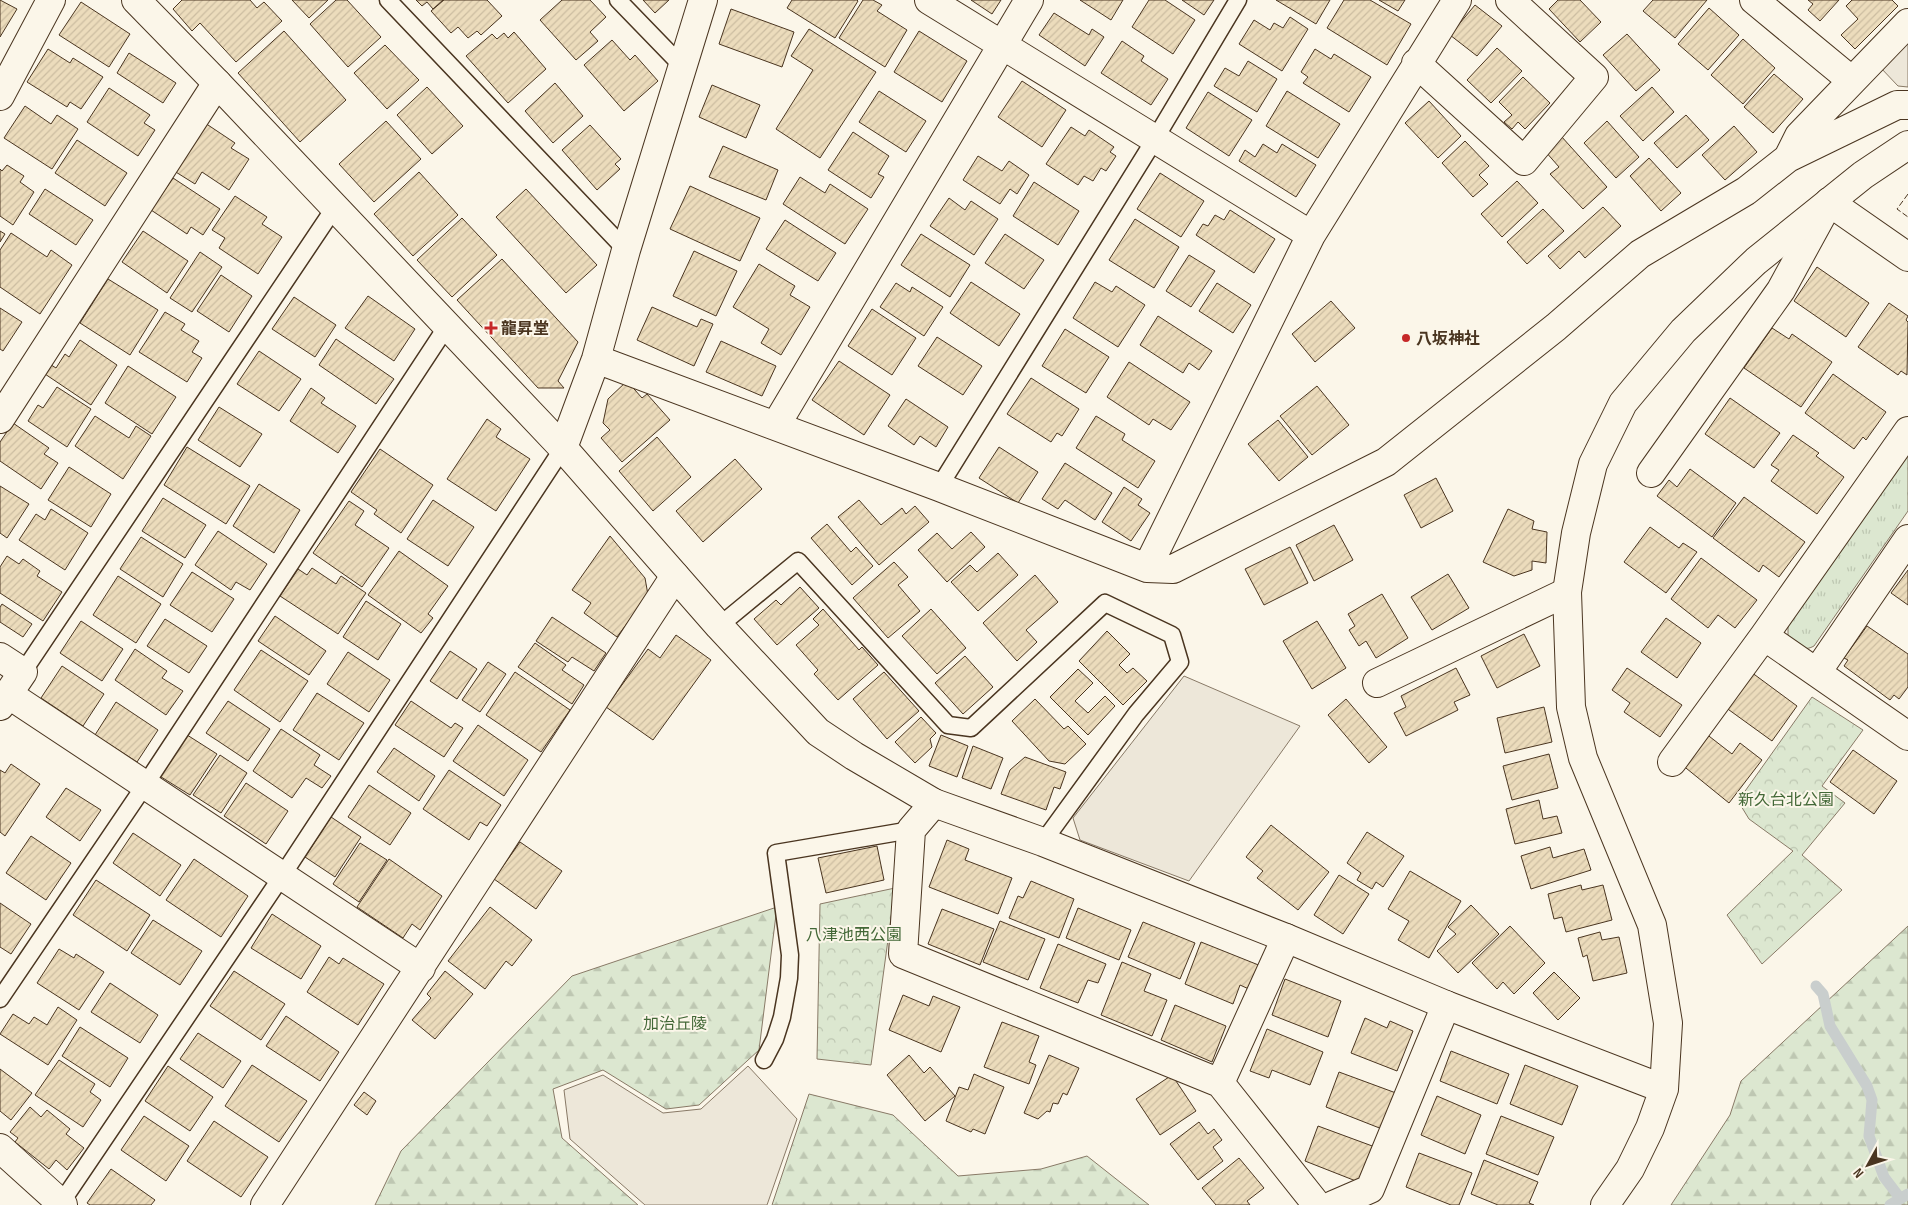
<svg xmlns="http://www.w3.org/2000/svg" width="1908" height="1205" font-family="'Sofia Sans Condensed','Noto Sans JP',sans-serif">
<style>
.grass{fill:url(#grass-tufts);stroke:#887966}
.forest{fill:url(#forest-firs);stroke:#887966}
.park{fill:url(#park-crowns);stroke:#887966}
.parking{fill:#ede7d9;stroke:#887966}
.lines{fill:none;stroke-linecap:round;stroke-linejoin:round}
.stream{stroke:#c9cecd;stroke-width:11}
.building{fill:url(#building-hatch);stroke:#4a3520}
.lane-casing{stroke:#4a3520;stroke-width:19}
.street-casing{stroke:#4a3520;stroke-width:30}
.secondary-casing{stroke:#4a3520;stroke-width:30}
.lane{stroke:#fbf6e9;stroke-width:16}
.street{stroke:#fbf6e9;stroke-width:28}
.secondary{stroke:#fbf6e9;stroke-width:28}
.fence{stroke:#4a3520;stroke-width:1;stroke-dasharray:6 2.5;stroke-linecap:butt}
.poi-dot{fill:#c62828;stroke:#fbf6e9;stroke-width:2}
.labels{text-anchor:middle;stroke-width:4;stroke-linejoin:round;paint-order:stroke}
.poi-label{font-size:16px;font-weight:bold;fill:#4a3520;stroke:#fbf6e9;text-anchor:start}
.park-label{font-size:16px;fill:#436837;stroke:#fbf6e9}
</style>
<defs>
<pattern id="grass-tufts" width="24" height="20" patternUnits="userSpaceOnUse" patternTransform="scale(1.25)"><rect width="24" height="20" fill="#dce7d0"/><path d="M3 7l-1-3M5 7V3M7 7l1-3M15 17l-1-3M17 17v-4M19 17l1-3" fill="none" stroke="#bec7b2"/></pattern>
<pattern id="forest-firs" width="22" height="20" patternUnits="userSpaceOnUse" patternTransform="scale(1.25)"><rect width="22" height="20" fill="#dce7d0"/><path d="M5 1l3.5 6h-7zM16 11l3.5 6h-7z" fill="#bec7b2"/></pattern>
<pattern id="park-crowns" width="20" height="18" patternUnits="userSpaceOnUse" patternTransform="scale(1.25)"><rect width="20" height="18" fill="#dce7d0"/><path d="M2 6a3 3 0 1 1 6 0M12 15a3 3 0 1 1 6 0" fill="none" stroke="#bec7b2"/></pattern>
<pattern id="building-hatch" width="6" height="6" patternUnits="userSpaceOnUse" patternTransform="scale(1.25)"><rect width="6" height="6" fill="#ecdcbc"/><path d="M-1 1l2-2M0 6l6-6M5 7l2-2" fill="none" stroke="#ccbda1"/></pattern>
</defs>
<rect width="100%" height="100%" fill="#fbf6e9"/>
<path class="grass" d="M1908,453V511L1814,646C1803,652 1798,646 1788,639V624Z"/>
<path class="forest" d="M777,907L759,1050L699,1105L666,1109L603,1070L553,1089L562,1138L638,1205H375L401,1151L572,976Z
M1908,926V1205H1671L1730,1115L1741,1081Z
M809,1094L893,1115L958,1176L1041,1169L1087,1156L1149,1205H772Z"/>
<path class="park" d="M1812,697L1863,730L1822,786L1845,803L1802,855L1842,890L1762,964L1727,915L1793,851L1749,819L1738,801Z
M895,888L871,1065L817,1059L820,904Z"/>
<path class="parking" d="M1908,38V87L1898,86L1880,67Z
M1184,676L1300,726L1189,881L1080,840L1073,818Z
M748,1066L797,1119L767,1205H645L570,1139L564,1090L603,1075L663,1113L701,1109Z"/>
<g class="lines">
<path class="stream" d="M1816,986L1823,994L1830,1026L1867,1086L1872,1100L1869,1136L1884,1177L1900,1198
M1890,1205L1908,1194"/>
</g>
<path class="building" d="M0,0L17,9L0,37Z
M182,0H250L257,8L264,2L282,21L236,62L200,23L192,31L173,9Z
M292,0H328L309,18Z
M336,0H347L381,37L348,67L310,24Z
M416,0H443L433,9L427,2L422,6Z
M444,0H487L502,16L481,35L477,31L468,38L458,27L451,33L431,11Z
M562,0H590L606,17L590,32L598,41L576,60L540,20Z
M643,0H669L655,13Z
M792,0H857L858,1L835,38L787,8Z
M863,0H873L882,5L877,11L907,30L885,67L839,38Z
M971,0H1001L992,14Z
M1080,0H1123L1111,20Z
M1149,0H1165L1195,20L1173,54L1132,27Z
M1182,0H1214L1204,15Z
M1276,0H1330L1316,24Z
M1344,0H1370L1411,24L1387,65L1327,28Z
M1379,0H1405L1398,11Z
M1558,0H1580L1601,22L1580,42L1549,9Z
M1653,0H1707L1675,38L1643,11Z
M1808,0H1839L1820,21L1808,10L1813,4Z
M1852,0H1892L1898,6L1855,49L1841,35L1858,19L1846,6Z
M81,2L130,34L109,67L59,35Z
M1475,5L1502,26L1477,56L1450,35Z
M1709,8L1739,35L1708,70L1678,44Z
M731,9L794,32L782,67L719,44Z
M1054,13L1089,35L1092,29L1104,37L1085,66L1039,35Z
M1290,17L1308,29L1282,71L1239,44L1254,20L1270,30L1274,23L1283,28Z
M809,29L876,72L820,158L776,129L813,70L791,56Z
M284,31L346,100L300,142L238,73Z
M919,31L967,61L942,102L894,72Z
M514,32L546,69L508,103L466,56L492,34L497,39L504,33L508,38Z
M1627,34L1660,70L1636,91L1603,55Z
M1743,39L1775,68L1743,104L1711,75Z
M612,40L630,60L635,55L658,81L624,111L584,65Z
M1122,41L1144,56L1141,61L1168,79L1151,105L1101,73Z
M385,45L419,80L387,109L354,73Z
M1497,48L1522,71L1491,103L1467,80Z
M48,49L70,63L73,58L103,77L81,109L70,102L67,107L27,82Z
M1315,49L1331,59L1334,54L1371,77L1349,112L1303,83L1308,77L1301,72Z
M129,53L176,83L163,103L117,73Z
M1248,61L1277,79L1257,112L1214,86L1225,68L1239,76Z
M1774,74L1803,99L1773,133L1744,107Z
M1523,77L1550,103L1525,129L1518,122L1512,129L1504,122L1512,115L1499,102Z
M1022,81L1066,110L1042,147L998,117Z
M555,83L583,116L553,143L525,111Z
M712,85L760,105L746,138L699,117Z
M427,87L463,126L432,154L397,115Z
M1652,87L1674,112L1643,141L1620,116Z
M109,88L150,115L144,123L155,130L138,156L87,122Z
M879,91L926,121L906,152L859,122Z
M1287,91L1340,124L1318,158L1266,126Z
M1208,92L1252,120L1229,156L1186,128Z
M1429,101L1461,136L1438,158L1405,123Z
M25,106L51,124L57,115L78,129L52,169L4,138Z
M1686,115L1709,140L1677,168L1654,143Z
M202,121L235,143L231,148L249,159L229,190L202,172L195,184L171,169Z
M386,121L421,159L374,202L339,164Z
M1607,121L1639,157L1616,178L1584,143Z
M590,125L621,159L615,164L620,169L597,190L562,150Z
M1734,126L1757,152L1725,180L1702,155Z
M1071,127L1085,136L1089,130L1114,147L1110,152L1116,156L1106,171L1101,168L1093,181L1084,176L1078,185L1046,164Z
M853,132L889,156L878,174L884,177L871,198L828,170Z
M1561,136L1607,187L1583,209L1550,174L1559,167L1545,151Z
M77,140L127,173L105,206L55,173Z
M1465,141L1489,166L1479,175L1488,184L1473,197L1442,163Z
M1263,144L1277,153L1282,144L1316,165L1296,197L1239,161L1245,150L1255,157Z
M723,146L778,170L766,200L709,177Z
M978,156L1002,171L1009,161L1029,175L1017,194L1010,189L1000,204L963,180Z
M1649,158L1681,193L1661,211L1630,176Z
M7,165L24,176L20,182L34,192L13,225L0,216V169L2,171Z
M419,172L458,215L413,256L374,214Z
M1160,173L1204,201L1181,237L1137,209Z
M800,177L825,193L830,184L868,209L845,244L783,204Z
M173,178L220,209L203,235L191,227L187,234L151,210Z
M1517,181L1538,203L1502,237L1481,214Z
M1034,182L1079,211L1058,245L1013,216Z
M690,186L760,218L740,261L670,229Z
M45,189L93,220L76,245L29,214Z
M526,189L597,265L566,293L496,217Z
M235,196L267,217L262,224L282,237L258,274L219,248L225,238L212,230Z
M949,198L965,210L971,201L998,219L974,255L930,226Z
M1603,207L1621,226L1585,258L1579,251L1560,269L1548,256Z
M1543,209L1564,231L1527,264L1507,242Z
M1230,210L1275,239L1254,273L1196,235L1203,224L1208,226L1215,215L1224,220Z
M462,218L497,255L452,297L417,260Z
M1135,219L1179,247L1154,288L1109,260Z
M785,220L836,253L818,281L766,249Z
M0,231L5,234L0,242Z
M143,231L188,261L167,293L122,262Z
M11,233L47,257L51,250L72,265L40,314L0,287V250Z
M921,234L970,265L950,297L901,265Z
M1005,234L1044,260L1024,289L985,263Z
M694,251L737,271L716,316L673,296Z
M200,252L222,267L192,312L170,298Z
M1189,255L1215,271L1191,307L1166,291Z
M502,259L578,342L558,381L564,388H538L457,300Z
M759,264L795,286L790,295L810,307L781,355L761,343L769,329L733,307Z
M1817,267L1869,303L1846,337L1794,301Z
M221,275L252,296L229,332L197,311Z
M108,279L158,310L130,355L80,323Z
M971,282L1020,314L999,346L950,313Z
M1095,282L1112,292L1116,286L1145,305L1118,347L1073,318Z
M896,283L910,292L912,287L943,307L924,336L880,307Z
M1217,283L1251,305L1233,333L1199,311Z
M368,296L415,329L394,361L345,328Z
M294,297L336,325L315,357L272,329Z
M1331,301L1355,328L1315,362L1292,334Z
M1889,303L1908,316L1906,320L1908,322L1907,375L1901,371L1898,375L1858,347Z
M652,307L697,327L701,319L713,324L694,366L637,340Z
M0,308L22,322L3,351L0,349Z
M872,309L916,338L892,375L848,346Z
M165,312L185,324L181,330L199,341L192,352L202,358L187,382L139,352Z
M1158,316L1212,351L1199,370L1189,363L1183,373L1140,345Z
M1772,328L1789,339L1792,334L1832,362L1801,407L1744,368Z
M1065,329L1109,357L1086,393L1042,366Z
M937,337L982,366L963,395L918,366Z
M336,339L394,379L376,404L319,365Z
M80,340L117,365L91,405L42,372L48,363L56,368L65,354L69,357Z
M721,341L776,366L762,396L706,372Z
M259,351L301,379L279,411L237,384Z
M839,361L890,395L864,435L812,400Z
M1129,362L1190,402L1171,430L1153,419L1149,425L1107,397Z
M128,366L176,397L152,434L105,403Z
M1833,374L1886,412L1866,440L1863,437L1854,449L1805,413Z
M1031,378L1079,409L1062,436L1057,433L1051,442L1007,414Z
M627,381L642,398L647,394L670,420L622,462L601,438L610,430L603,423L608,399Z
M1317,386L1349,425L1312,455L1280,416Z
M57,387L91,409L67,447L28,421L38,405L43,408Z
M311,388L325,398L321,403L356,426L338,453L290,421Z
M1730,398L1780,433L1754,468L1705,434Z
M906,399L948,427L936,447L920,436L914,445L888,426Z
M219,407L262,434L240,467L198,440Z
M95,416L129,438L136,426L151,436L123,479L75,446Z
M1096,416L1125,434L1122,440L1155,461L1138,488L1076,448Z
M487,419L501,429L496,437L530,459L496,511L447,479Z
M1278,420L1308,457L1279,481L1248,444Z
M13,423L49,448L44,454L58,463L41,489L0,461V442Z
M1793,435L1819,453L1816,456L1844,477L1817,514L1771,481L1779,470L1771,465Z
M657,437L691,477L653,511L619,471Z
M187,447L250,486L226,524L164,485Z
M999,447L1038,472L1018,503L979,478Z
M380,449L433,485L401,533L374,514L377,510L351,492Z
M735,459L762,489L703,542L676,511Z
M1065,463L1112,493L1095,520L1065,500L1058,509L1042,499Z
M69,467L111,494L91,527L48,500Z
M1690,469L1736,503L1712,537L1657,496L1669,480L1677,487Z
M1436,478L1453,511L1421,528L1404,495Z
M259,484L300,510L274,553L233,526Z
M0,486L29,504L7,538L0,533Z
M1124,487L1142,499L1138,505L1150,513L1131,541L1102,522Z
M1744,497L1805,542L1779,577L1763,565L1759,572L1713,538Z
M163,498L206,525L185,558L142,531Z
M433,500L474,527L448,566L407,539Z
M859,500L881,525L902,508L906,514L915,506L929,522L879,565L838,517Z
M349,501L364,511L355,525L389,548L362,587L313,553Z
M51,509L88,533L65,570L19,540L36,514L45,520Z
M1508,509L1534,521L1532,529L1547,532L1546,563L1532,561V570L1514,576L1483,562Z
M827,524L851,552L856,547L873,566L852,585L811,538Z
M1334,525L1353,560L1314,581L1296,545Z
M1650,527L1679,548L1683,543L1697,552L1666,593L1624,562Z
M218,531L267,564L250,590L236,582L231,590L195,565Z
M971,532L985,547L947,582L918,550L937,533L952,549Z
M610,536L645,578L648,595L617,637L584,613L591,603L572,590Z
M141,537L183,564L163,597L120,569Z
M1290,547L1308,583L1264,605L1245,569Z
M399,551L448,586L428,614L433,618L421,633L368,595Z
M998,553L1018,575L978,611L951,582L970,565L977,572Z
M7,556L19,564L23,559L40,571L37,576L62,592L43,621L0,593V567Z
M1701,558L1757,600L1735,628L1718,615L1708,628L1671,599Z
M894,562L908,577L898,585L920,611L888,638L853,598Z
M312,568L336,584L341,576L366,593L338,634L280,596L298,569L307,575Z
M1908,570V605L1891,593Z
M192,572L234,599L212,632L170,605Z
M1448,574L1469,608L1432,630L1411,597Z
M1035,575L1058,602L1026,630L1037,642L1017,661L983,623Z
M118,576L161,604L136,643L93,615Z
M800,587L819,608L777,645L754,619L776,600L781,605Z
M1382,594L1408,638L1376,658L1366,641L1359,646L1349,630L1355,626L1348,614Z
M366,601L401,624L378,660L343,637Z
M2,604L32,624L23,637L0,622V607Z
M823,609L859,650L862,647L878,665L838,700L814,674L818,670L796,645L819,625L813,619Z
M931,609L966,648L937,674L902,636Z
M275,616L326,651L309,675L258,641Z
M552,617L606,653L594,671L572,657L568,662L536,641Z
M1666,618L1701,643L1677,678L1641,652Z
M165,619L207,646L189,673L147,646Z
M81,621L123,649L102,681L60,653Z
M1317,621L1346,668L1312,689L1283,641Z
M1867,626L1908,654V687L1899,699L1894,695L1890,700L1844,666L1848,660L1844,658Z
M1107,631L1130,654L1119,665L1127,673L1133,668L1147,681L1123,705L1079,661Z
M1524,634L1540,666L1497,688L1481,656Z
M676,635L711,660L653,740L606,707L648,649L660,658Z
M535,643L566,665L562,670L584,685L572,704L518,667Z
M135,649L167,671L162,678L183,691L166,715L115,680Z
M261,650L308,681L280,722L234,690Z
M450,651L477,669L457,699L430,681Z
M348,652L390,680L369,712L327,684Z
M965,656L993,687L963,714L935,683Z
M488,662L506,674L480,712L462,700Z
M62,666L104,694L83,726L41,698Z
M1456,668L1470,695L1454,702L1458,710L1406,736L1394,713L1406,707L1401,696Z
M1627,668L1682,705L1660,737L1624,712L1630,703L1612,690Z
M1078,669L1093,683L1075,701L1088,713L1105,696L1115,706L1088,735L1050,697Z
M515,672L570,710L541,752L486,715Z
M884,672L919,711L887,739L853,699Z
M1751,672L1797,706L1772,741L1725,707Z
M317,693L364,723L339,760L293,730Z
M1035,699L1064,729L1068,726L1086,744L1065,764L1049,761L1012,721Z
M1346,699L1387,747L1369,763L1328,715Z
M228,701L270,729L248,761L206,733Z
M411,701L451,728L455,723L463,728L444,757L395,725Z
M116,702L158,730L137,762L95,735Z
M1544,707L1552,742L1505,753L1497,718Z
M921,717L936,733L930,739L932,747L915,763L895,742Z
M478,725L528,760L504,796L453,761Z
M281,729L320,755L314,765L331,776L322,788L306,778L292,798L253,771Z
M184,733L217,754L190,795L158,775Z
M1705,733L1732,754L1740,743L1762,760L1729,803L1681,764Z
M941,735L968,746L957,777L929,766Z
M973,746L1003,758L991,789L962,778Z
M394,748L435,776L419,801L377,772Z
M1853,750L1897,781L1874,814L1830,782Z
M1549,754L1558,788L1512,800L1503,766Z
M220,755L247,773L221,813L193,795Z
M1025,757L1066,772L1060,789L1054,787L1046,810L1001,794L1010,770Z
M11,764L40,784L5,836L0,832V770L5,773Z
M449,770L501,805L487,826L480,822L469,840L423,809Z
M246,783L288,811L266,844L224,816Z
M369,785L411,813L390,845L348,817Z
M66,788L101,810L80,841L46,817Z
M1539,800L1543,819L1557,816L1562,833L1515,844L1506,809Z
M331,817L361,837L335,877L305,857Z
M1271,825L1329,872L1298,910L1257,878L1263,871L1246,857Z
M1367,832L1404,856L1383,887L1376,882L1372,889L1357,880L1361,873L1347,863Z
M133,833L181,865L160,896L113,863Z
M31,836L71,863L46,900L6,873Z
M947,840L969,849L965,860L1012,878L998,914L929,887Z
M520,842L562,871L536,909L494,879Z
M360,843L387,860L359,902L333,884Z
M877,846L884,880L826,893L818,858Z
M1550,847L1553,858L1584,849L1591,870L1531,889L1521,856Z
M194,859L248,896L221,937L166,900Z
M389,859L442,896L420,930L412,924L403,938L357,907Z
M1410,871L1461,901L1429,958L1398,940L1409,921L1388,909Z
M1339,875L1369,894L1343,934L1314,915Z
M96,880L150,915L127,951L73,915Z
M1031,881L1074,899L1059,938L1009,918L1018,896L1023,898Z
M1581,885L1582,890L1603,885L1612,920L1566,932L1562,917L1554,919L1548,894Z
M0,903L31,924L11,954L0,947Z
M1471,905L1499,934L1458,973L1437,951L1456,934L1448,927Z
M490,907L532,940L512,966L506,961L485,989L448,961Z
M1078,908L1131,930L1119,960L1066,938Z
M942,909L994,929L980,965L928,944Z
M272,914L321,946L301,979L251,948Z
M153,920L202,951L180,985L131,953Z
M1000,921L1045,939L1028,980L983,962Z
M1143,922L1195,943L1180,979L1128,957Z
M1510,926L1545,963L1514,994L1503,982L1497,989L1472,963Z
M1600,932L1602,940L1619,937L1627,973L1593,981L1587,955L1583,957L1578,938Z
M1201,942L1261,966L1251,990L1240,985L1233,1004L1185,984Z
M1058,944L1106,964L1098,983L1088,980L1078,1003L1040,988Z
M59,949L74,958L76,954L104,972L79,1010L37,983Z
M329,957L339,964L343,958L384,984L358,1025L307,992Z
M1122,962L1151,974L1144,991L1167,1000L1152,1036L1101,1015Z
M234,971L285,1004L261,1040L210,1006Z
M445,971L473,994L435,1039L412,1020L431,998L427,994Z
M1554,972L1580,998L1558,1020L1533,993Z
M1285,979L1341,1001L1328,1037L1272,1015Z
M110,983L158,1015L140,1043L91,1012Z
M903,995L929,1006L933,996L960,1007L941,1052L889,1030Z
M1175,1005L1226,1026L1212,1062L1161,1040Z
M58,1007L77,1020L48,1065L0,1034L13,1014L29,1024L34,1017L47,1025Z
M286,1016L339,1052L320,1081L266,1046Z
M1365,1018L1387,1028L1390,1021L1413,1031L1397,1071L1351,1053Z
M1002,1022L1039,1036L1029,1062L1036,1065L1029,1084L984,1067Z
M80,1027L128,1058L110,1087L62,1056Z
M1267,1029L1323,1052L1310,1085L1272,1070L1269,1078L1250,1071Z
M198,1033L241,1061L223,1088L180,1059Z
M1451,1051L1509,1074L1497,1104L1440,1081Z
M909,1055L924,1073L930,1067L955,1096L925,1121L887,1075Z
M1049,1055L1079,1068L1067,1095L1063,1093L1058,1104L1053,1103L1050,1112L1047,1111L1038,1119L1024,1113Z
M59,1060L95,1084L90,1092L101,1100L83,1127L35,1095Z
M252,1065L307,1101L279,1142L225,1106Z
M1525,1065L1578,1086L1562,1125L1510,1104Z
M168,1066L213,1097L190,1131L145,1101Z
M0,1069L32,1093L11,1120L0,1111Z
M1339,1072L1396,1093L1382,1129L1326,1107Z
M974,1074L1004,1087L985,1134L973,1129L971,1132L946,1121L959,1087L968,1090Z
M1172,1075L1196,1111L1160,1135L1136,1099Z
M364,1092L376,1101L367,1115L354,1105Z
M1437,1096L1481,1115L1465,1154L1421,1135Z
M30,1107L41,1117L47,1110L70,1129L66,1134L84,1148L67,1170L56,1160L49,1169L15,1142L18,1138L10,1132Z
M144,1116L189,1146L166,1181L121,1150Z
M1501,1116L1554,1137L1538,1175L1486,1154Z
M214,1121L268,1157L241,1197L187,1161Z
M1199,1122L1208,1134L1214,1129L1222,1140L1213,1147L1223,1161L1198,1180L1170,1144Z
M1318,1126L1375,1147L1361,1183L1305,1161Z
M1419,1153L1472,1173L1459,1205H1451L1406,1187Z
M1239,1158L1264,1188L1247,1201L1250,1205H1216L1202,1188Z
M1484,1160L1538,1182L1529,1203L1534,1205H1498L1471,1194Z
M111,1169L155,1200L151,1205H90L87,1203Z"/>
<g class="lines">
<defs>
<path id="lane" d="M388,0L626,250
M618,0L682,66
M939,487L1155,139L1238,0
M719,626L798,561L948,725L971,728L1105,603L1172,635L1180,662L1136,714L1043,842
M23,672L335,207
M0,999L145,785L447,326
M764,1060L775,1039L782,1017L789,978L790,955L776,853L911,830
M61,1203L282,876L563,448"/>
<path id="street" d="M929,0L1311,235
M1754,0L1851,80
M1416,63L1524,161L1594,77L1510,0
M0,96L51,0
M1788,158L1799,136L1908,23
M596,359L939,487L1147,568L1173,569L1386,462L1556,327L1640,254L1746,191L1788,158L1897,105H1908
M0,419L217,83
M776,425L1029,0
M563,448L596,359L626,250L703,0
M1651,473L1781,290L1829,202L1908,257
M1147,568L1311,235L1457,0
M1764,636L1908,736
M0,657L23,672L0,706
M1817,672L1908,539
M1377,683L1567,592
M8,694L421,968
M1672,762L1764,636L1908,431
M934,803L911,830L903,954L1220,1083
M1286,938L1220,1083L1317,1205
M0,1148L63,1205
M265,1205L675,576
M1333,1205L1370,1189L1446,1005"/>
<path id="secondary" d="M136,0L217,83L563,448L719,626L818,732L854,756L934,803L1043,842L1286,938L1446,1005L1664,1089
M1605,1205L1630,1169L1650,1128L1664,1089L1668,1023L1652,925L1583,758L1571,707L1567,592L1576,533L1593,464L1623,403L1683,331L1756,261L1863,175L1908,145"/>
</defs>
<use href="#lane" class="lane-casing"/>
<use href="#street" class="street-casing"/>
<use href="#secondary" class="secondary-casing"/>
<use href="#lane" class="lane"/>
<use href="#street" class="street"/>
<use href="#secondary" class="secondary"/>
<path class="fence" d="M1908,194L1897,209L1908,217"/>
</g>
<g class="poi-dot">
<path d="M488.5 320.5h5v5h5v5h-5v5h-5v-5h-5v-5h5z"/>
<circle cx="1406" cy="338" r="5"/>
</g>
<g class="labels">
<g class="poi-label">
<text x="501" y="334">龍昇堂</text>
<text x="1416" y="344">八坂神社</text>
</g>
<g class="park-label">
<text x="1786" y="805">新久台北公園</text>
<text x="854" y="940">八津池西公園</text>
<text x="675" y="1029">加治丘陵</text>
</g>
</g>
<g transform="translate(1868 1165) rotate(230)" stroke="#fbf6e9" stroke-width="4" paint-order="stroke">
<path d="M0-4L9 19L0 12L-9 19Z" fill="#4a3520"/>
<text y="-8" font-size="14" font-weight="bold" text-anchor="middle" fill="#4a3520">N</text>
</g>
</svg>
